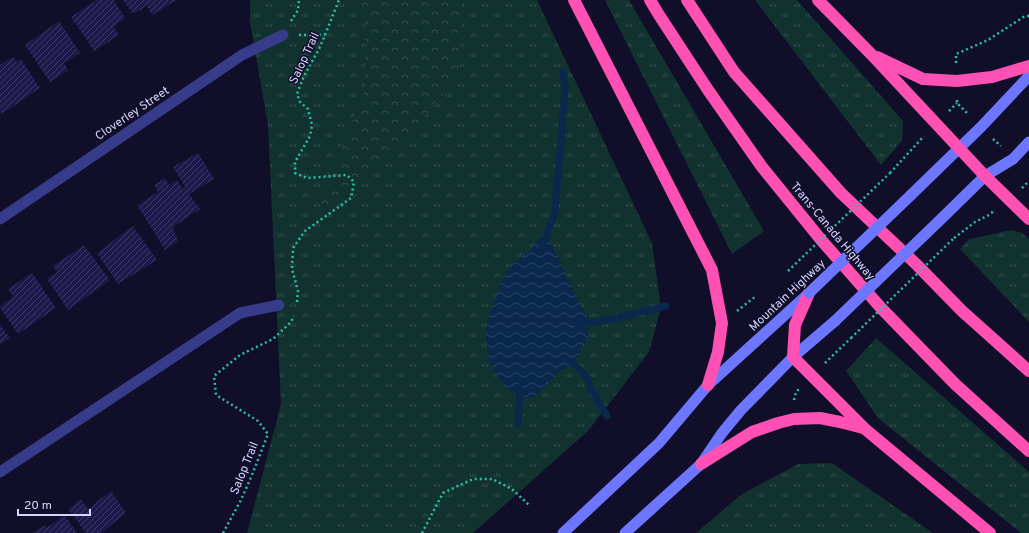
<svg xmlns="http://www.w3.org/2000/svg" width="1029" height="533" font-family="Overpass,sans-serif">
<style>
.grass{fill:url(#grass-tufts)}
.forest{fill:url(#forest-crowns)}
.water{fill:url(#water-waves)}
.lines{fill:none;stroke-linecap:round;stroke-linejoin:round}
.stream{stroke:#09284c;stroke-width:7}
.building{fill:url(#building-hatch)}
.path{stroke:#28c0a8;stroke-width:2.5;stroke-dasharray:2 3;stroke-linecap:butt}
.service{stroke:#363b8a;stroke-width:11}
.minor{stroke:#363b8a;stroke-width:11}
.secondary{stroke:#6c76ff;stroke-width:11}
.motorway{stroke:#ff50b4;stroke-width:12}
.path-bridge{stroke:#28c0a8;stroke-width:2.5;stroke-dasharray:2 3;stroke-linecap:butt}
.secondary-bridge{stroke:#6c76ff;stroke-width:11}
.labels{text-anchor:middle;stroke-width:3;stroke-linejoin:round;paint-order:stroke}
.street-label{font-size:12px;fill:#d6d5ff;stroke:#100e28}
</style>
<defs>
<pattern id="grass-tufts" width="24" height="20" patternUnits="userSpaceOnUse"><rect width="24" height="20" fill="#11322e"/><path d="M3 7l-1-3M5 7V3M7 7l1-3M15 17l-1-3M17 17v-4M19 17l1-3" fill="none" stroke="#334f4d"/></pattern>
<pattern id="forest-crowns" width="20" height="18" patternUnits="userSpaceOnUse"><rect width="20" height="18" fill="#11322e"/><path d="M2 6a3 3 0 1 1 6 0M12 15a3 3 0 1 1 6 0" fill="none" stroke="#334f4d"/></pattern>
<pattern id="water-waves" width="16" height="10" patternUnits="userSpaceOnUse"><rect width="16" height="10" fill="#09284c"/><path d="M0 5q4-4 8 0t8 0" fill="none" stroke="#2c4667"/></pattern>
<pattern id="building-hatch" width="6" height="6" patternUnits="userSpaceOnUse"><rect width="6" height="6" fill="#1e194a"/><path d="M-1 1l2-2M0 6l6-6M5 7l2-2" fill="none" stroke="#3e3a65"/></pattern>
</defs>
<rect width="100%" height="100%" fill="#100e28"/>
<path class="grass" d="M250,0H537L652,243L661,308L649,352L588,431L473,533H247L281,404L268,125L250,22Z
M605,0H629L764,231L732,254Z
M755,0H797L903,121L902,141L881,165Z
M1012,230L1022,233L1029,239V322L960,249L969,239Z
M876,338L1029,472V533H1021L878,418L846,371Z
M832,463L933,533H696L742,494L798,464Z"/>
<path class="forest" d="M362,0H463L458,76L394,154L313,224L365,90L366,19Z"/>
<path class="water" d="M540,238H545L549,241L555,251L577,299L587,317L588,338L571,366L560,371L536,396L529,398L517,395L504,386L497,376L489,361L486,340L487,322L500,286L508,269L528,252Z"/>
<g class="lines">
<path class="stream" d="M542,247L555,212L565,90L563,72
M578,324C608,322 637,313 666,306
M565,359L573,363L588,379L591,389L607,416
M518,425L520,396L519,387"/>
</g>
<path class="building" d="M97,0H114L125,18L114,27L119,35L94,51L71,17Z
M123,0H177L152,15L147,6L133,14Z
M59,21L80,53L64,63L68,70L50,82L25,45Z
M13,57L17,62L21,59L40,88L2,114L0,111V65Z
M198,153L214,179L189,194L200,209L173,227L178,241L165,250L137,205L158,192L154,185L165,178L169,185L177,180L183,189L185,187L173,167Z
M133,226L157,260L118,284L97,253Z
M84,245L110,280L68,310L47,279L57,272L53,266Z
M32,273L56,308L18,334L0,308V306L13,297L8,289Z
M0,325L10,338L0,345Z
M111,491L126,513L101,533H86L68,509L81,499L88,509Z
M64,515L77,533H32L45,525L47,528Z"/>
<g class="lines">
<path class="path" d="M291,21L298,10L299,0
M299,35H325
M956,63V54L988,40L1025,16H1029
M957,100V103L968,114
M949,111L957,103
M993,139L1001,146
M890,173L924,136
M1022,188L1029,181
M954,238L975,222L989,215L995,210
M297,302L298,291L292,269L293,248L305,231L351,198L354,182L347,175L307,178L295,173V162L310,136L312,125L308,109L300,102L297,94L304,76L319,49L325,35L339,0
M737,311L756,296
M825,363L851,338
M794,400L796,392L799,389
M223,533L241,500L252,475L268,434L258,421L216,395L214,376L240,355L273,339L291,322L294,316
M422,533L443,493L473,479H492L512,489L529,505"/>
<path class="service" d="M0,472L240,313L279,305"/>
<path class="minor" d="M0,219L242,55L283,35"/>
<path class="secondary" d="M911,195L981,127L1029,76
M938,222L985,176L1013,159L1029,142
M563,533L659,443L708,385L808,294
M625,533L701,464L722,433L741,410L793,357L835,321"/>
<path class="motorway" d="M574,0L712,270L722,323L718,352L708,385
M650,0L659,15L708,90L762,167L822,241L882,309L955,384L1029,451
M687,0L734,72L841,193L917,265L962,311L1029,371
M818,0L871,54L985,176L1029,219
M877,57L923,79L957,81L992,77L1029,66
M809,293L795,325L793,357L865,429L990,533
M701,464L752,432L778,423L794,419L820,418L840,422L863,428"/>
<path class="path-bridge" d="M788,271L890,173
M851,338L954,238"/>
<path class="secondary-bridge" d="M809,293L911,195
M835,321L938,222"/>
</g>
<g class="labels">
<g class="street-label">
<text transform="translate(304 58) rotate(-65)" y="4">Salop Trail</text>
<text transform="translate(132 113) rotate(-34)" y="4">Cloverley Street</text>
<text transform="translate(833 231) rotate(50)" y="4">Trans-Canada Highway</text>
<text transform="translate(787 295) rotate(-43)" y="4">Mountain Highway</text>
<text transform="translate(244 468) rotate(-68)" y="4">Salop Trail</text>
</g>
</g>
<path d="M18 509v6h72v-6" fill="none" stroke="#d6d5ff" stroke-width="2"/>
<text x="24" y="509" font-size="12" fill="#d6d5ff" stroke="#100e28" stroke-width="3" paint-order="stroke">20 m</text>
</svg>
